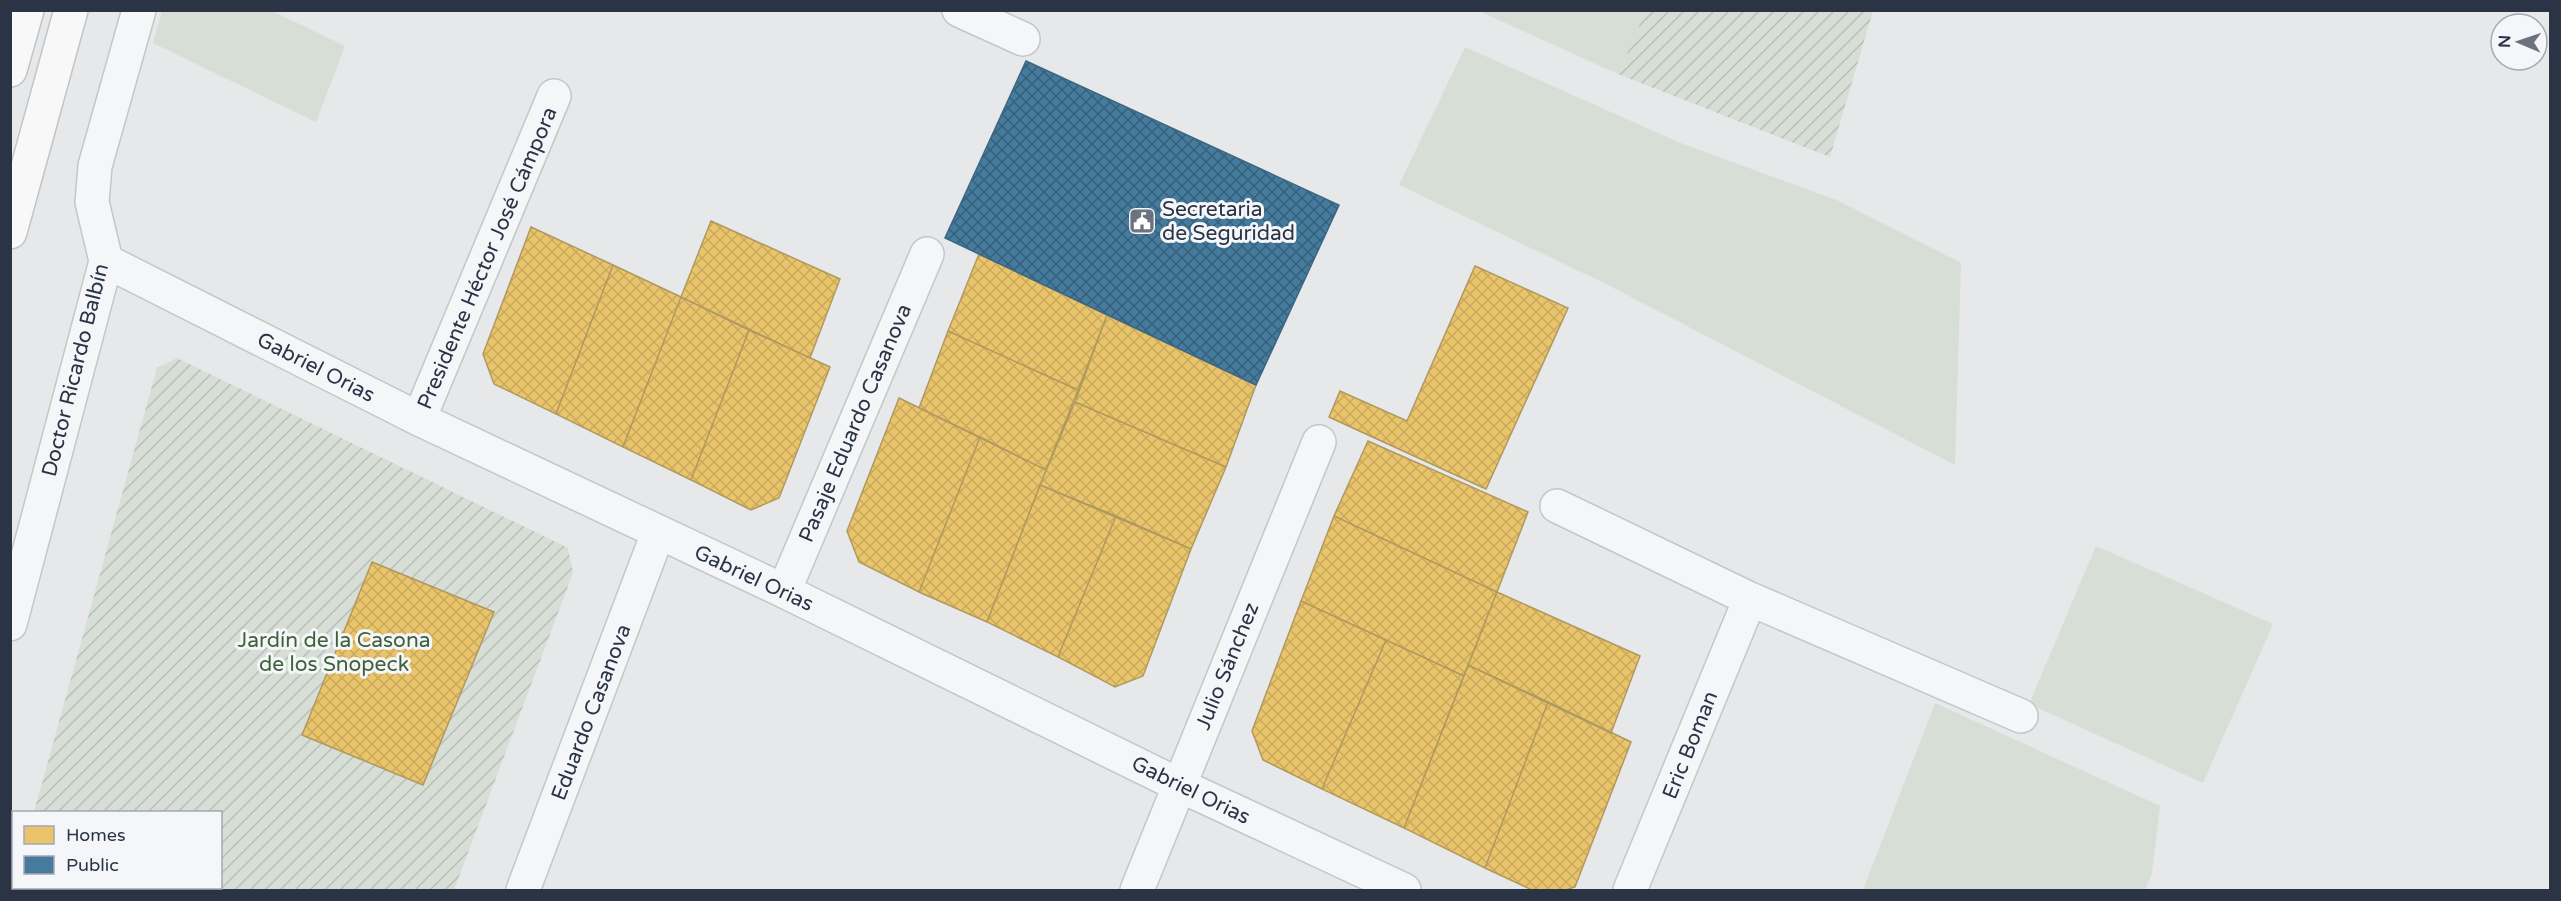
<svg xmlns="http://www.w3.org/2000/svg" width="2561" height="901" font-family="'Varela Round',sans-serif">
<style>
.grass{fill:#d6ded6}
.garden{fill:url(#garden-furrows)}
.homes{fill:url(#homes-cross-hatch);stroke:#b0995f;stroke-width:1.5}
.public{fill:url(#public-cross-hatch);stroke:#3d6683;stroke-width:1.5}
.lines{fill:none;stroke-linecap:round;stroke-linejoin:round}
.minor-casing{stroke:#c4c6c8;stroke-width:36}
.major-casing{stroke:#c2c5c8;stroke-width:36}
.minor{stroke:#f5f6f7;stroke-width:33}
.major{stroke:#f8f8f8;stroke-width:33}
.labels{text-anchor:middle;stroke-width:6;stroke-linejoin:round;paint-order:stroke}
.poi-label{font-size:21px;fill:#2b3445;stroke:#f4f6f9;text-anchor:start}
.street-label{font-size:21px;fill:#2b3445;stroke:#f4f6f9}
.park-label{font-size:21px;fill:#3f6138;stroke:#f4f6f9}
</style>
<defs>
<pattern id="garden-furrows" width="10" height="10" patternUnits="userSpaceOnUse" patternTransform="scale(1.5)"><rect width="10" height="10" fill="#d6ded6"/><path d="M-1 1l2-2M0 10L10 0M9 11l2-2" fill="none" stroke="#b8bfb9"/></pattern>
<pattern id="homes-cross-hatch" width="8" height="8" patternUnits="userSpaceOnUse" patternTransform="scale(1.5)"><rect width="8" height="8" fill="#e9c46a"/><path d="M0 0l8 8M0 8l8-8" fill="none" stroke="#c8a95d"/></pattern>
<pattern id="public-cross-hatch" width="8" height="8" patternUnits="userSpaceOnUse" patternTransform="scale(1.5)"><rect width="8" height="8" fill="#457b9d"/><path d="M0 0l8 8M0 8l8-8" fill="none" stroke="#37607b"/></pattern>
</defs>
<rect width="100%" height="100%" fill="#e6e8ea"/>
<path class="grass" d="M270,10L345,46L316,122L153,43L162,11Z
M1479,11H1646L1618,74Z
M1465,47L1678,142L1839,201L1961,263L1955,465L1604,283L1399,185Z
M2096,546L2273,624L2203,783L2029,704Z
M1935,703L2160,806L2152,873L2145,890H1863Z"/>
<path class="garden" d="M1646,10L1873,11L1830,157L1618,74Z
M177,358L568,548L573,573L454,890H13L14,888H220V812H34L157,368Z"/>
<path class="homes" d="M711,221L840,279L810,358L681,297Z
M531,227L613,265L556,414L494,384L483,354Z
M979,254L1107,315L1078,390L948,331Z
M613,265L681,297L623,447L556,414Z
M1475,266L1568,308L1486,489L1329,417L1340,391L1407,421Z
M681,297L749,330L691,480L623,447Z
M1107,315L1256,385L1226,467L1075,402Z
M749,330L830,367L779,498L751,510L691,480Z
M948,331L1078,390L1046,470L919,408Z
M899,398L980,437L919,592L859,562L847,531Z
M1075,402L1226,467L1191,549L1040,485Z
M980,437L1046,470L987,622L919,592Z
M1368,441L1528,512L1497,592L1334,516Z
M1040,485L1116,516L1058,657L987,622Z
M1116,516L1191,549L1143,676L1115,687L1058,657Z
M1334,516L1497,592L1464,676L1301,601Z
M372,562L494,612L423,785L302,735Z
M1497,592L1640,656L1611,733L1468,665Z
M1301,601L1386,640L1322,789L1263,760L1252,731Z
M1386,640L1464,676L1404,828L1322,789Z
M1468,665L1548,702L1485,868L1404,828Z
M1548,702L1631,742L1575,887L1566,890H1532L1485,868Z"/>
<path class="public" d="M1026,61L1339,205L1256,385L945,238Z"/>
<g class="lines">
<defs>
<path id="minor" d="M959,10L1023,39
M106,261L419,419L784,591L1179,785L1404,890
M419,419L554,96
M1557,506L1750,599L2021,716
M784,591L927,254
M10,624L106,261L92,202L95,166L139,10
M523,890L658,533
M1137,890L1319,442
M1630,890L1750,599"/>
<path id="major" d="M10,70L27,10
M10,232L71,10"/>
</defs>
<use href="#minor" class="minor-casing"/>
<use href="#major" class="major-casing"/>
<use href="#minor" class="minor"/>
<use href="#major" class="major"/>
</g>
<defs>
<symbol id="civic-square" viewBox="-11 -11 22 22"><rect x="-9" y="-9" width="18" height="18" rx="4" fill="#6c737f" stroke="#f4f6f9"/><path d="M-.6-6.5H3V-4.5H.6V-3L4-1V1h2V6H-6V1h2V-1L-.6-3ZM-1.2 2.5V6h2.4V2.5Z" fill="#fff"/></symbol>
</defs>
<g fill-rule="evenodd">
<use href="#civic-square" x="1127" y="206" width="30" height="30"/>
</g>
<g class="labels">
<g class="poi-label">
<text x="1162" y="216">Secretaria<tspan x="1162" dy="24">de Seguridad</tspan></text>
</g>
<g class="street-label">
<text transform="translate(487 258) rotate(-67)" y="7">Presidente Héctor José Cámpora</text>
<text transform="translate(316 367) rotate(27)" y="7">Gabriel Orias</text>
<text transform="translate(75 370) rotate(-76)" y="7">Doctor Ricardo Balbín</text>
<text transform="translate(855 423) rotate(-67)" y="7">Pasaje Eduardo Casanova</text>
<text transform="translate(754 578) rotate(25)" y="7">Gabriel Orias</text>
<text transform="translate(1227 666) rotate(-68)" y="7">Julio Sánchez</text>
<text transform="translate(591 712) rotate(-69)" y="7">Eduardo Casanova</text>
<text transform="translate(1690 745) rotate(-68)" y="7">Eric Boman</text>
<text transform="translate(1191 790) rotate(26)" y="7">Gabriel Orias</text>
</g>
<g class="park-label">
<text x="334" y="647">Jardín de la Casona<tspan x="334" dy="24">de los Snopeck</tspan></text>
</g>
</g>
<rect width="2561" height="901" fill="none" stroke="#2b3445" stroke-width="24"/>
<rect x="12" y="811" width="210" height="78" fill="#f4f6f9" stroke="#a4a8b1" stroke-width="1.5"/>
<rect x="24" y="826" width="30" height="18" fill="#e9c46a" stroke="#a4a8b1" stroke-width="1.5"/>
<text x="66" y="841" font-size="18" fill="#2b3445">Homes</text>
<rect x="24" y="856" width="30" height="18" fill="#457b9d" stroke="#a4a8b1" stroke-width="1.5"/>
<text x="66" y="871" font-size="18" fill="#2b3445">Public</text>
<g transform="translate(2519 42) rotate(272)"><circle r="28" fill="#f4f6f9" stroke="#a4a8b1" stroke-width="1.5"/>
<path d="M0-4.5L10 22L0 15L-10 22Z" fill="#6c737f"/>
<text y="-9" font-size="16" font-weight="bold" text-anchor="middle" fill="#2b3445">N</text>
</g>
</svg>
